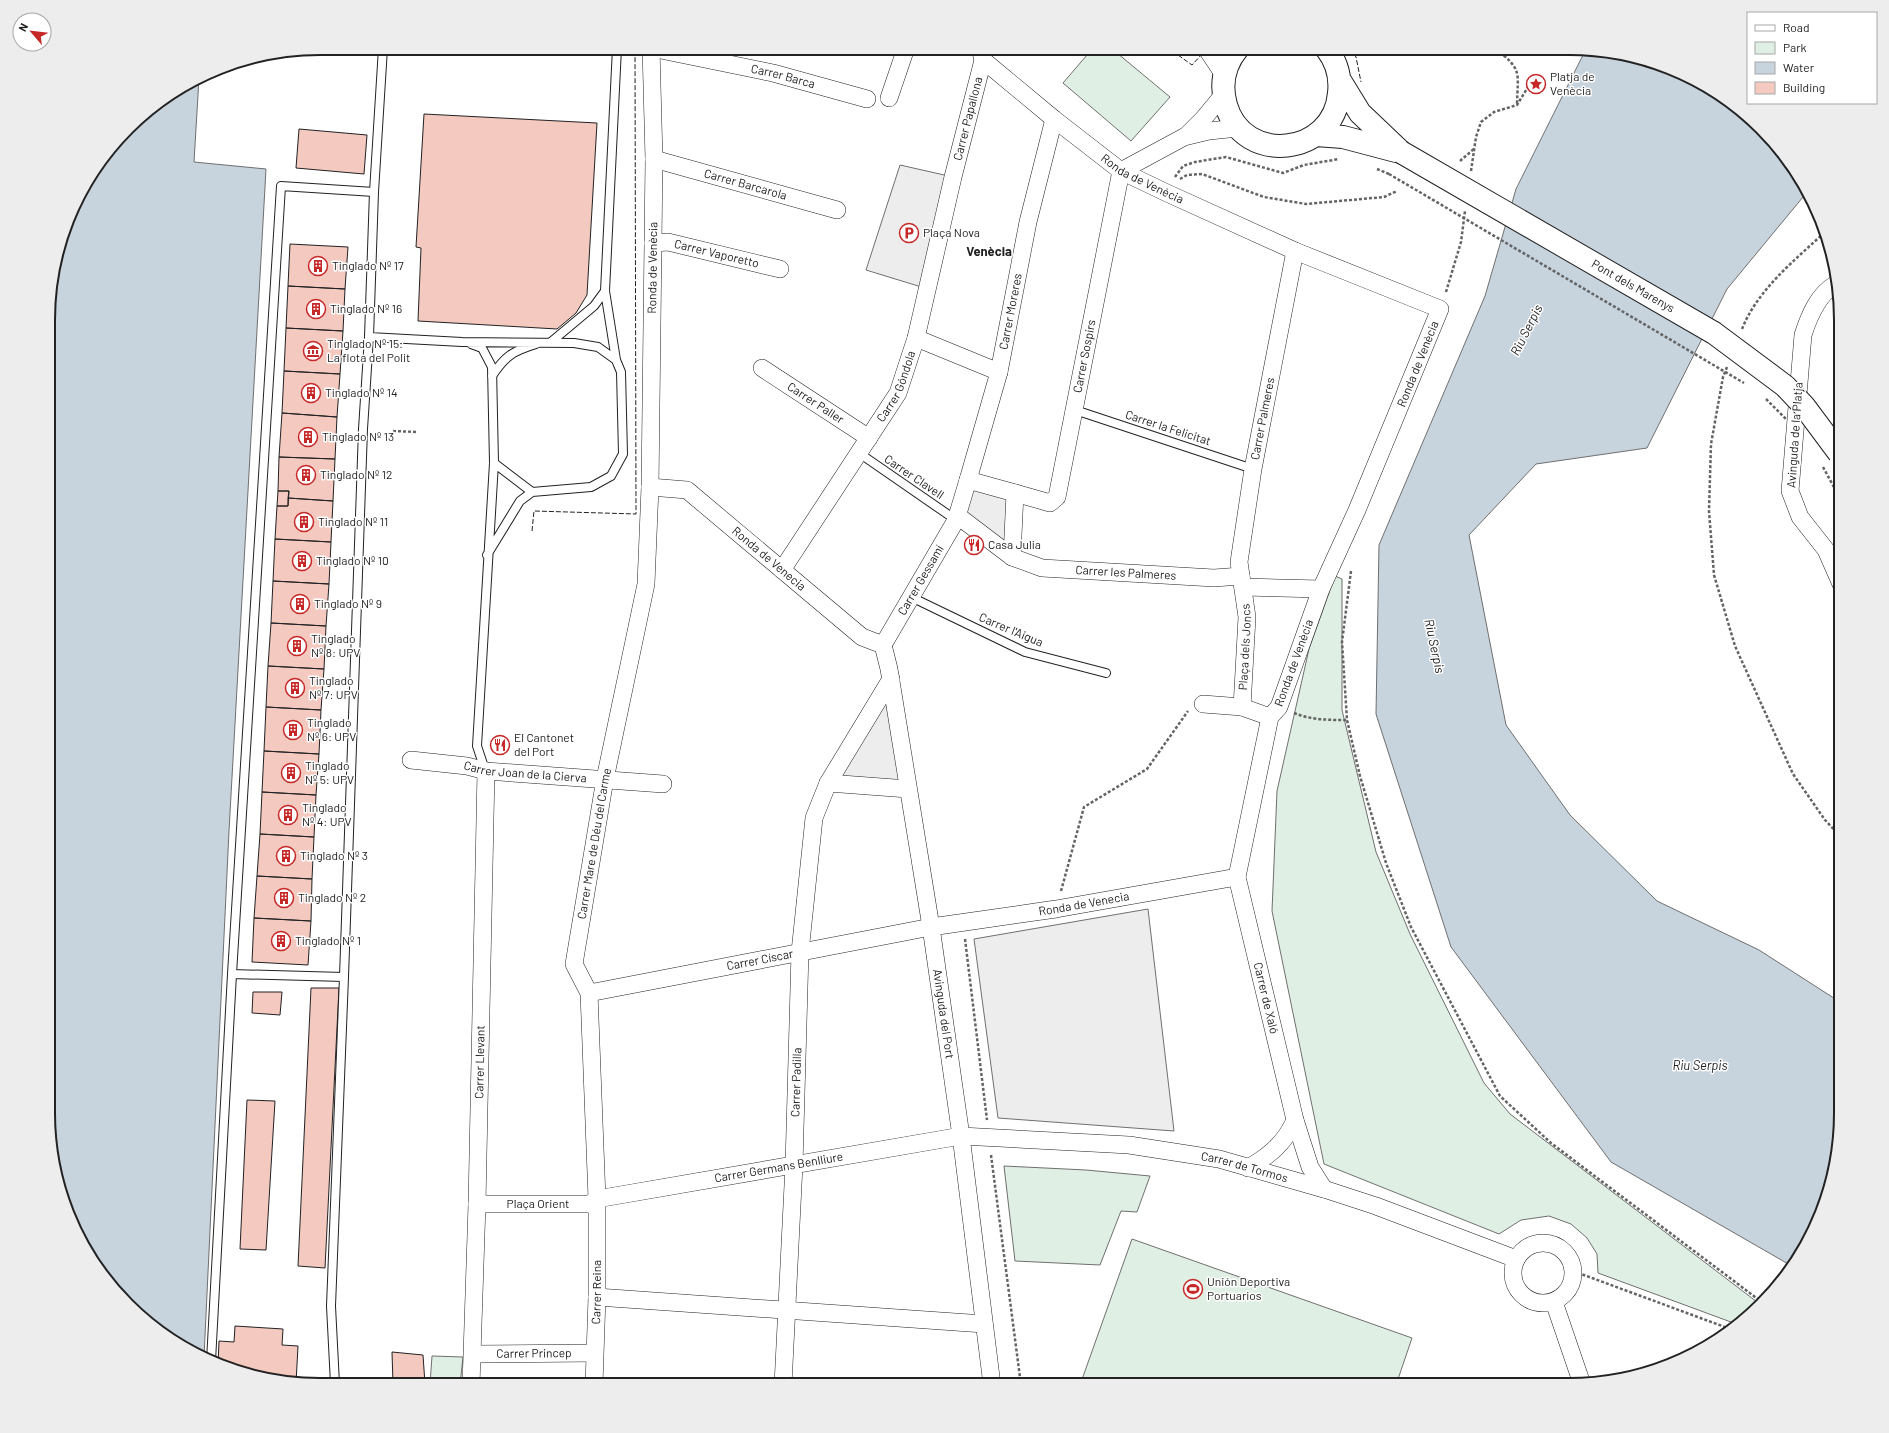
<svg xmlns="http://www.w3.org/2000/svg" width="1889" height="1433" font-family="Barlow,sans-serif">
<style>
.green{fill:#e0efe3;stroke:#6f6f6f}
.parking{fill:#ededed;stroke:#6f6f6f}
.water{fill:#c7d3dd;stroke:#6f6f6f}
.building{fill:#f3c9c0;stroke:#222}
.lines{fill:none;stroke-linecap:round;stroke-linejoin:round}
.lane-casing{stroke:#222;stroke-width:10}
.street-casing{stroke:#222;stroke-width:18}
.highway-casing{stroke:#222;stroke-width:24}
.path{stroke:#646464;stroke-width:2.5;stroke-dasharray:3 2;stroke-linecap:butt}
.lane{stroke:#fff;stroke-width:8}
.street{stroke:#fff;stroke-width:17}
.highway{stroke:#fff;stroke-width:22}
.highway-bridge-casing{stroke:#222;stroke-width:24;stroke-linecap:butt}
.path-bridge{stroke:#646464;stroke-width:2.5;stroke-dasharray:3 2;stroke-linecap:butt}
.highway-bridge{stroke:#fff;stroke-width:22}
.fence{stroke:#222;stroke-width:1;stroke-dasharray:5 2;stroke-linecap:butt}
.labels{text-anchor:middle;stroke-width:3;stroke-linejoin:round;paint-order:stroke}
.street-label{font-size:12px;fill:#222;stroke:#fff}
.poi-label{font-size:12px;fill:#222;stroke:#fff;text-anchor:start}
.neighbourhood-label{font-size:13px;font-weight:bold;fill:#222;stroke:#fff}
.water-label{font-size:13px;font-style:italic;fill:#222;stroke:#fff}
.rim{fill:none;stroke:#222;stroke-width:2}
</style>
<rect width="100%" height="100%" fill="#fff"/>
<path class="green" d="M1093,48H1111L1170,97L1131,141L1063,83Z
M1335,576L1342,579V710L1376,852L1410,934L1484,1083L1510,1114L1761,1305L1739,1325L1598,1273L1597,1254L1587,1238L1571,1224L1549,1216L1521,1220L1499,1234L1324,1164L1272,911L1277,791L1309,649Z
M1004,1166L1086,1170L1150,1176L1137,1212L1121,1211L1100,1265L1015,1261Z
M1132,1239L1412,1338L1396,1385H1080Z
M432,1356L463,1357L460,1385L430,1384Z"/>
<path class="parking" d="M900,165L953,177L928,289L866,270Z
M968,480L1015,493L1012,557L958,516Z
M891,679L908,789L828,783Z
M1148,909L1174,1131L998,1118L974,939Z"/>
<path class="water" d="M1586,49L1673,69L1748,115L1785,154L1808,191L1727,289L1647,448L1536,464L1469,535L1506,725L1570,815L1657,901L1759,950L1840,1002V1131L1820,1218L1790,1265L1611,1162L1451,947L1376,714L1379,545L1485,296L1516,189Z
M199,78L194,162L266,169L229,831L204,1357L141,1318L104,1279L76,1234L57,1184L49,1131L50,284L62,233L84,184L141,115L184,85Z"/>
<path class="building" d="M424,114L597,123L587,295L576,313L557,329L418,321L421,248L416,247Z
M299,129L367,135L364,174L296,168Z
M290,244L348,247L345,289L288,286Z
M288,286L345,289L343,331L286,328Z
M286,328L343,331L340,374L284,371Z
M284,371L340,374L337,417L282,413Z
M282,413L337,417L335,459L279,457Z
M279,457L335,459L333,501L288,498L289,491H278Z
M278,491H289L288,506H277Z
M288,498L333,501L331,542L275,539L277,506H288Z
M275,539L331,542L329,584L273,581Z
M273,581L329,584L326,626L271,623Z
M271,623L326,626L324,669L268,666Z
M268,666L324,669L321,710L266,707Z
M266,707L321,710L319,754L264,751Z
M264,751L319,754L316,795L262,792Z
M262,792L316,795L314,837L260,834Z
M260,834L314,837L312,879L257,876Z
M257,876L312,879L311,921L254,918Z
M254,918L311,921L308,965L252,962Z
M311,988H339L325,1268L298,1266Z
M253,992H282L280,1015L252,1013Z
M247,1100L275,1101L266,1250L240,1249Z
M235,1326L283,1329L282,1345L298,1346L296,1383L218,1365L219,1341L234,1342Z
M392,1352L423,1355L425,1384H393Z"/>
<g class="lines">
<defs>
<path id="lane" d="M383,48L374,192L369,337L462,342L574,343L598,347L616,360L621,372L623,454L611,476L591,487L532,492L520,501L487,555
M551,342L594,306L605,291
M471,344L482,348L492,367L494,463L477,746L485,770
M616,360L605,291L617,48
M492,376C505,356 513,351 536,344
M1075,410L1253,469
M859,453L956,520
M494,463L532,492
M911,597L1025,652L1106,673
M232,974L344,977
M211,1361L232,974L281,186L374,192
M335,1384L331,1306L344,977L363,429L369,337"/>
<g id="street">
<path id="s1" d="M651,48L773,73L867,99"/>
<path id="s2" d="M980,48L983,60L1054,119L1121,171L1167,193L1295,251L1440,309L1357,510L1321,589L1279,707L1270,717L1237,877L1295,1120L1310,1167L1324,1189"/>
<path d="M1206,48L1224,75"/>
<path d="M889,98L906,48"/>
<path d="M1186,136L1204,118L1223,95"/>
<path id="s3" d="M654,159L837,210"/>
<path d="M1121,171L1184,137L1209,131L1238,128"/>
<path id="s4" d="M653,243L668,242L780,269"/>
<path d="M1836,284C1818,294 1809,316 1803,335L1790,491L1800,517L1826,550L1841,584"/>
<path d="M916,338L999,372"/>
<path id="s5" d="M762,368L869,438"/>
<path id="s6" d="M968,480L999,372L1028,222L1054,119"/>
<path id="s7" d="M650,487L687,490L862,637L883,645"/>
<path id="s8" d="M1015,493L1050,503L1057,497L1121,171"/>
<path id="s9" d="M1012,557L1042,568L1214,578L1241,576"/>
<path id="s10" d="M782,570L898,393L916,338L953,177L983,60"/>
<path d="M1243,587L1321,589"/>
<path id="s11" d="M883,645L889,669L931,927L961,1136L992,1385"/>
<path id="s12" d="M883,645L956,520L968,480L1015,493L1012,557L958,516"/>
<path d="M1203,704L1242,707L1270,717"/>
<path id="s13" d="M1242,707L1247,617L1239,562L1253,469L1295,251"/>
<path id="s14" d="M411,760L467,766L486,771L663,784"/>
<path d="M828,783L908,789"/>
<path id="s15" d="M589,993L931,927L1056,909L1237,877"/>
<path d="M1248,1168C1269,1156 1285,1143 1295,1120"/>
<path id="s16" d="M477,1204H590L597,1199L961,1136L1129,1145L1219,1159L1324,1189L1376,1206L1516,1259"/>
<circle cx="1543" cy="1273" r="30"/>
<path d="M597,1297L984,1324"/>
<path d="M1554,1302L1582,1384"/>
<path id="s17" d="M473,1354L594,1353"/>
<path id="s18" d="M471,1385L477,1204L486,771"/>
<path id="s19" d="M594,1385L597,1297V1199L589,993L574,964L605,779L646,584L650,487L653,243L654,159L651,48"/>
<path id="s20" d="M783,1385L794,1165L800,952L814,818L828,783L891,679"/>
</g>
<path id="highway" d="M1238,48C1224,65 1220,84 1226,105C1243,166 1334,156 1339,93C1341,76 1337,62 1326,48
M1341,82L1360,113L1401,152
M1316,135L1343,137L1396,151"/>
</defs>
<use href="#lane" class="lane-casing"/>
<use href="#street" class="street-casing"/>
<use href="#highway" class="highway-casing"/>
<path class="path" d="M1496,49C1522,70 1518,71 1517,104
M1460,161L1475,148
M1377,169L1389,174
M1471,171L1476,137L1481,122L1494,112L1517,105L1528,87
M1175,177L1183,166L1195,162L1226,157L1283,173L1304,165L1339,159
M1180,179L1187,175L1202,174L1264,197L1306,204L1384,197L1397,191
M1446,292L1461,242L1465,211
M1742,329C1758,289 1794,261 1825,232
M1727,367L1723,377L1711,444L1709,511L1714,575L1735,646L1793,774L1825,820L1841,837
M393,431L417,432
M1823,467L1841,500
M1351,571L1342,642L1347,720L1360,776L1386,863L1411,927L1500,1096L1551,1143L1763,1303
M1294,713C1311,720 1329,720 1347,720
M1061,891L1084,807L1147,769L1188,711
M965,939L987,1120
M991,1155L1021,1385
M1573,1271L1733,1330"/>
<use href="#lane" class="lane"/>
<use href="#street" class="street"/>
<use href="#highway" class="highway"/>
<defs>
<g id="highway-bridge">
<path id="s21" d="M1401,152L1714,333L1785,386L1804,406L1839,453"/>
</g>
</defs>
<use href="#highway-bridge" class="highway-bridge-casing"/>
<path class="path-bridge" d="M1389,174L1744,383
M1766,399L1786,419"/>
<use href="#highway-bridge" class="highway-bridge"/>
<path class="fence" d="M1166,48L1171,50L1192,65L1203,53
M1350,48L1356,57L1361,82
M532,531L534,511L636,514L635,48"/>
</g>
<defs>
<symbol id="sight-ring" viewBox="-11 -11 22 22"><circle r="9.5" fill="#fff" stroke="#c62828" stroke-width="1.5"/><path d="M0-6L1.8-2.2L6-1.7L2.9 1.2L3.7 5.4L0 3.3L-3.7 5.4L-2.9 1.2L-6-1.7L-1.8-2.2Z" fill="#c62828"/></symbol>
<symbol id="parking-ring" viewBox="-11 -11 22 22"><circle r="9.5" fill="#fff" stroke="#c62828" stroke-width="1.5"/><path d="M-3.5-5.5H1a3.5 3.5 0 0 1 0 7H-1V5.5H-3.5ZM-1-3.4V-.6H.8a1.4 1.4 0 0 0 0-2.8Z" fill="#c62828"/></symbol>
<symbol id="building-ring" viewBox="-11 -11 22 22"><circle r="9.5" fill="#fff" stroke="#c62828" stroke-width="1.5"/><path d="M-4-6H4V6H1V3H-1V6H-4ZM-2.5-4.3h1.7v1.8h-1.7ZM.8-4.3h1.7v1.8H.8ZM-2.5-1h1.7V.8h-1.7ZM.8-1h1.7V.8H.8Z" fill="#c62828"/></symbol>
<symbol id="museum-ring" viewBox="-11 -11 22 22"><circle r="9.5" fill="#fff" stroke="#c62828" stroke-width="1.5"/><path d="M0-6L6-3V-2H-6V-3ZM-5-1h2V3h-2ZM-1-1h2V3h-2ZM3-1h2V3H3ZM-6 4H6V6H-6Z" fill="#c62828"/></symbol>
<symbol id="restaurant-ring" viewBox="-11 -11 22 22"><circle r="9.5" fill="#fff" stroke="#c62828" stroke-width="1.5"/><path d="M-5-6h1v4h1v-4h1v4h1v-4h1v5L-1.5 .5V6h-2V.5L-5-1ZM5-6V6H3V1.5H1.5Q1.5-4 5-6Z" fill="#c62828"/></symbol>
<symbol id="stadium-ring" viewBox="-11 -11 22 22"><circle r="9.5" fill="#fff" stroke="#c62828" stroke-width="1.5"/><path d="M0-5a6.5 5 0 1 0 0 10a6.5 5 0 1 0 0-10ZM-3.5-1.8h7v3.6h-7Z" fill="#c62828"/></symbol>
</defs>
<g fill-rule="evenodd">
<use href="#sight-ring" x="1525" y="73" width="22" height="22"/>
<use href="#parking-ring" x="898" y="222" width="22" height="22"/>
<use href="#building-ring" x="307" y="255" width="22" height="22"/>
<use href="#building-ring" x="305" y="298" width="22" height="22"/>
<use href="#museum-ring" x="302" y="340" width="22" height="22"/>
<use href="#building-ring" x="300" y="382" width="22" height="22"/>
<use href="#building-ring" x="297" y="426" width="22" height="22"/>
<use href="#building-ring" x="295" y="464" width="22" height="22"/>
<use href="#building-ring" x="293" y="511" width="22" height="22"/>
<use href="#restaurant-ring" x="963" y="534" width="22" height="22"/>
<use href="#building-ring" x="291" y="550" width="22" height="22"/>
<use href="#building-ring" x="289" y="593" width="22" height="22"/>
<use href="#building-ring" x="286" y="635" width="22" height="22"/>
<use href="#building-ring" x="284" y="677" width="22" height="22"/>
<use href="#building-ring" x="282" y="719" width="22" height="22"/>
<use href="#restaurant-ring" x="489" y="734" width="22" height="22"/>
<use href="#building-ring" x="280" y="762" width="22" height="22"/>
<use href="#building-ring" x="277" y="804" width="22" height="22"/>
<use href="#building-ring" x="275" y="845" width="22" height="22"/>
<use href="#building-ring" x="273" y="887" width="22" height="22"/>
<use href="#building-ring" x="270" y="930" width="22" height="22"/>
<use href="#stadium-ring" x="1182" y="1278" width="22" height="22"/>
</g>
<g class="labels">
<g class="street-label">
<text dy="4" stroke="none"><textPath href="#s1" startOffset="135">Carrer Barca</textPath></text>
<text dy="4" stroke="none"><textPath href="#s10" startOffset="495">Carrer Papallona</textPath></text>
<text dy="4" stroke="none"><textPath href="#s2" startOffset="212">Ronda de Venècia</textPath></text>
<text dy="4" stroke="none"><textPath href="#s3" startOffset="95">Carrer Barcarola</textPath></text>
<text dy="4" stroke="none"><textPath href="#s4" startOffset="65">Carrer Vaporetto</textPath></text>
<text dy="4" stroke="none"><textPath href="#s19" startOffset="1128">Ronda de Venècia</textPath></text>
<text dy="4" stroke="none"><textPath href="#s21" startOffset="268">Pont dels Marenys</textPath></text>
<text dy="4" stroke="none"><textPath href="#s6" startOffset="174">Carrer Moreres</textPath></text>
<text dy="4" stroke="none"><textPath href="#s8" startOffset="189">Carrer Sospirs</textPath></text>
<text transform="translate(1418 364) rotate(-68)" y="4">Ronda de Venècia</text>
<text dy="4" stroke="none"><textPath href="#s10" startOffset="217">Carrer Góndola</textPath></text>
<text dy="4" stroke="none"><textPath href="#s5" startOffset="64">Carrer Paller</textPath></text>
<text dy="4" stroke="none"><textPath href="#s13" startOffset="291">Carrer Palmeres</textPath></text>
<text transform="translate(1168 428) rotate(18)" y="4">Carrer la Felicitat</text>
<text transform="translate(1795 435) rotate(-86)" y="4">Avinguda de la Platja</text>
<text transform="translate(914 477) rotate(34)" y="4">Carrer Clavell</text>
<text dy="4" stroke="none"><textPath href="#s7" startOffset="144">Ronda de Venecia</textPath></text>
<text dy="4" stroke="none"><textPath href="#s9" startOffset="116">Carrer les Palmeres</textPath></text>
<text dy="4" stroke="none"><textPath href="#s12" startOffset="75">Carrer Gessamí</textPath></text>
<text transform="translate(1011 630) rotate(23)" y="4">Carrer l'Aigua</text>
<text dy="4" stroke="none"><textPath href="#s13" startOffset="60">Plaça dels Joncs</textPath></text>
<text transform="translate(1294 663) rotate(-70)" y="4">Ronda de Venècia</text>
<text dy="4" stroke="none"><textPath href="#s14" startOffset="115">Carrer Joan de la Cierva</textPath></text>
<text dy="4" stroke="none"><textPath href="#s19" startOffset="547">Carrer Mare de Déu del Carme</textPath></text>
<text dy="4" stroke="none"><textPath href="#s15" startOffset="503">Ronda de Venecia</textPath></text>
<text dy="4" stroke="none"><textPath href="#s15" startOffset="174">Carrer Císcar</textPath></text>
<text dy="4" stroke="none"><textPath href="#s2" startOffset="1268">Carrer de Xaló</textPath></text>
<text dy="4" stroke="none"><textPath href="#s11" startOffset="374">Avinguda del Port</textPath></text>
<text dy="4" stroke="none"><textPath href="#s18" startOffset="323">Carrer Llevant</textPath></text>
<text dy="4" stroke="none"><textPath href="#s20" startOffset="303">Carrer Padilla</textPath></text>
<text dy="4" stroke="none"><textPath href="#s16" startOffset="306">Carrer Germans Benlliure</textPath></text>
<text dy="4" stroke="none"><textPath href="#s16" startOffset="777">Carrer de Tormos</textPath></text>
<text dy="4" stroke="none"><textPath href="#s16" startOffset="61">Plaça Orient</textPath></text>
<text dy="4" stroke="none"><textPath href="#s19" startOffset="93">Carrer Reina</textPath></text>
<text dy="4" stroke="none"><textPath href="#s17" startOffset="61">Carrer Princep</textPath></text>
</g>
<g class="poi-label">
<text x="1550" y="81">Platja de<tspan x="1550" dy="14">Venècia</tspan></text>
<text x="923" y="237">Plaça Nova</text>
<text x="332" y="270">Tinglado Nº 17</text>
<text x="330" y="313">Tinglado Nº 16</text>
<text x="327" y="348">Tinglado Nº 15:<tspan x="327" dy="14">La flota del Polit</tspan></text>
<text x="325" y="397">Tinglado Nº 14</text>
<text x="322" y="441">Tinglado Nº 13</text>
<text x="320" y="479">Tinglado Nº 12</text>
<text x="318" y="526">Tinglado Nº 11</text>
<text x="988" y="549">Casa Julia</text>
<text x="316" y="565">Tinglado Nº 10</text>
<text x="314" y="608">Tinglado Nº 9</text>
<text x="311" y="643">Tinglado<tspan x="311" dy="14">Nº 8: UPV</tspan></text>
<text x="309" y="685">Tinglado<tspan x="309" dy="14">Nº 7: UPV</tspan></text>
<text x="307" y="727">Tinglado<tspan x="307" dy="14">Nº 6: UPV</tspan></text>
<text x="514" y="742">El Cantonet<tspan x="514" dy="14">del Port</tspan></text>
<text x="305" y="770">Tinglado<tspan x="305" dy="14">Nº 5: UPV</tspan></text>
<text x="302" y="812">Tinglado<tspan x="302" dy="14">Nº 4: UPV</tspan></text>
<text x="300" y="860">Tinglado Nº 3</text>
<text x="298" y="902">Tinglado Nº 2</text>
<text x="295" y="945">Tinglado Nº 1</text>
<text x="1207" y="1286">Unión Deportiva<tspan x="1207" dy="14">Portuarios</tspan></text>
</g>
<g class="neighbourhood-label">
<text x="989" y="256">Venècia</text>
</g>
<g class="water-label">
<text transform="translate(1526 330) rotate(-63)" y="5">Riu Serpis</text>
<text transform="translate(1435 646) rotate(78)" y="5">Riu Serpis</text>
<text x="1700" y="1070">Riu Serpis</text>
</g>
</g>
<path d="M0 0H1889V1433H0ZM320 55H1569A265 265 0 0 1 1834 320V1113A265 265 0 0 1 1569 1378H320A265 265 0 0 1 55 1113V320A265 265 0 0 1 320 55Z" fill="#ededed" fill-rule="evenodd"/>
<path class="rim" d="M320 55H1569A265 265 0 0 1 1834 320V1113A265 265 0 0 1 1569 1378H320A265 265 0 0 1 55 1113V320A265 265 0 0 1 320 55Z"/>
<rect x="1747" y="12" width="130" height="92" fill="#ffffff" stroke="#a7a7a7"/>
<rect x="1755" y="25" width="20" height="6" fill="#ffffff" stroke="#a7a7a7"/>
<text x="1783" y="32" font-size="12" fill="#222222">Road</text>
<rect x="1755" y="42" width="20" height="12" fill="#e0efe3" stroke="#a7a7a7"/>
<text x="1783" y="52" font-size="12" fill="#222222">Park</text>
<rect x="1755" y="62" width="20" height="12" fill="#c7d3dd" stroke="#a7a7a7"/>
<text x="1783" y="72" font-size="12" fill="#222222">Water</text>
<rect x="1755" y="82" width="20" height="12" fill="#f3c9c0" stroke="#a7a7a7"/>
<text x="1783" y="92" font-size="12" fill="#222222">Building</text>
<g transform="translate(32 32) rotate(298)"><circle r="19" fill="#ffffff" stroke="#a7a7a7"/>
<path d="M0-3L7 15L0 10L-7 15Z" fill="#c62828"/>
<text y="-6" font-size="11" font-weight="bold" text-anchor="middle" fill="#222222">N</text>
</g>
</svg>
